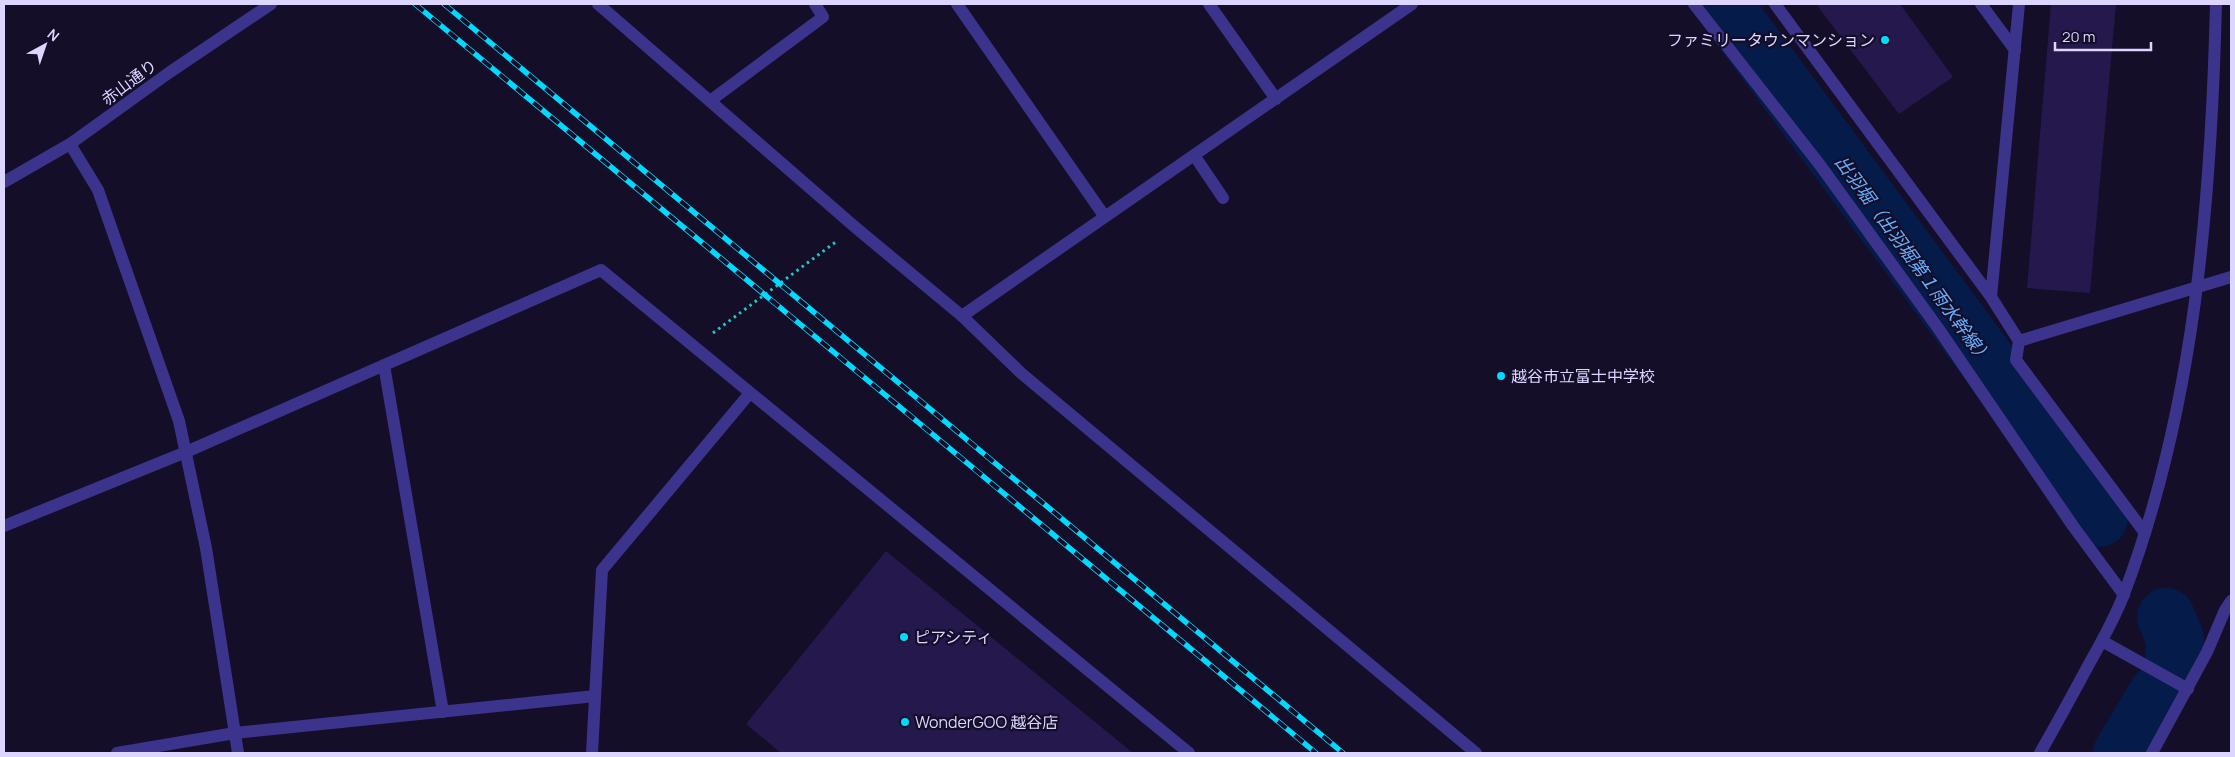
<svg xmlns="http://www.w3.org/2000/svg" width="2235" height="757" font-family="Manrope,'Noto Sans JP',sans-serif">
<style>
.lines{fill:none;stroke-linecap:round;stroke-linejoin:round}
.river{stroke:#051b4a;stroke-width:58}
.building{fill:#25184c}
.path{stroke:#24c5c3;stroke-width:3;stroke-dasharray:2.5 4;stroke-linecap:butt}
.service{stroke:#3c348c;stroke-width:12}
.minor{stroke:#3c348c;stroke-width:12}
.tertiary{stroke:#3c348c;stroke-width:12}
.rail-casing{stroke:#02d9ff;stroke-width:5.5}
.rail{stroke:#140e29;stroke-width:4;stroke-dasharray:11;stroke-linecap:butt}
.poi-dot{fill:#02d9ff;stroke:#140e29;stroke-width:2}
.labels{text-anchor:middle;stroke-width:4.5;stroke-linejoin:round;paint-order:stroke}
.poi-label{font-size:16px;fill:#dcd6ff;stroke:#140e29;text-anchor:start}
.street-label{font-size:16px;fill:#dcd6ff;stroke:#140e29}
.water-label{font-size:18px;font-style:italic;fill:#64afff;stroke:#140e29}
</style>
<rect width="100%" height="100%" fill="#140e29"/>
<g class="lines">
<path class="river" d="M1723,4L1985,358L2099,518
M2166,617L2175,639L2174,665
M2122,753L2158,693"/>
</g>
<path class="building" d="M1816,4H1900L1953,77L1899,114Z
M2051,4H2116L2090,293L2027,288Z
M886,551L1133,753H781L746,724Z"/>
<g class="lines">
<path class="path" d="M713,333L837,241"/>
<path class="service" d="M1981,4L2015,50
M710,101L823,17L815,4
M2019,341L2016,360L2145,533"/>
<path class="minor" d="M957,4L1105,217
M1209,4L1276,99
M1412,4L962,316L1021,373L1476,753
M1694,4L1820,165L1938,328L2073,526L2124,595
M1775,4L1991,297L2019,341L2231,277
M1194,155L1223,198
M1991,297L2019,4
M384,365L443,712
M4,526L186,452L601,270L1189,753
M2102,641L2188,689
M117,753L235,733L595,696
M592,753L602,570L750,393
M2152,753L2207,652L2225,610L2231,601"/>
<path class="tertiary" d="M598,4L855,227L962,316
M70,144L98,190L179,421L206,548L238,753
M4,182L70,144L170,72L271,4
M2040,753C2057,723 2073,694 2089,664C2102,641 2115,618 2124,594C2195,406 2211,203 2216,4"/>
<defs>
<path id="rail" d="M415,4L1316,753
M444,4L1343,753"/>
</defs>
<use href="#rail" class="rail-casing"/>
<use href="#rail" class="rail"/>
</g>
<g class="poi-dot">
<circle cx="1885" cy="40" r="5"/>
<circle cx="1501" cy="376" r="5"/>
<circle cx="904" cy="637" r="5"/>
<circle cx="905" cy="722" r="5"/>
</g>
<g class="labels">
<g class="poi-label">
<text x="1875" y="46" text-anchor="end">ファミリータウンマンション</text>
<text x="1511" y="382">越谷市立富士中学校</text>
<text x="914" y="643">ピアシティ</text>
<text x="915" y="728">WonderGOO 越谷店</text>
</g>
<g class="street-label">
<text transform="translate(129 82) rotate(-37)" y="6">赤山通り</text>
</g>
<g class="water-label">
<text transform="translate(1913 260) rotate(54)" y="6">出羽堀（出羽堀第１雨水幹線）</text>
</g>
</g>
<rect width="2235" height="757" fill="none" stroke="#dcd6ff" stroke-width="10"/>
<g transform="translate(45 45) rotate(40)" stroke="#140e29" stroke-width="4" paint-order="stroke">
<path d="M0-4L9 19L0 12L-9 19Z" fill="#dcd6ff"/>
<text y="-8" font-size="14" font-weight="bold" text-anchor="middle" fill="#dcd6ff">N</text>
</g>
<path d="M2055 42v8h96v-8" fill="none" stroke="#dcd6ff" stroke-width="2.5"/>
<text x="2062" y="42" font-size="15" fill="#dcd6ff" stroke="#140e29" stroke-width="4" paint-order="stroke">20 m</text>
</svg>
